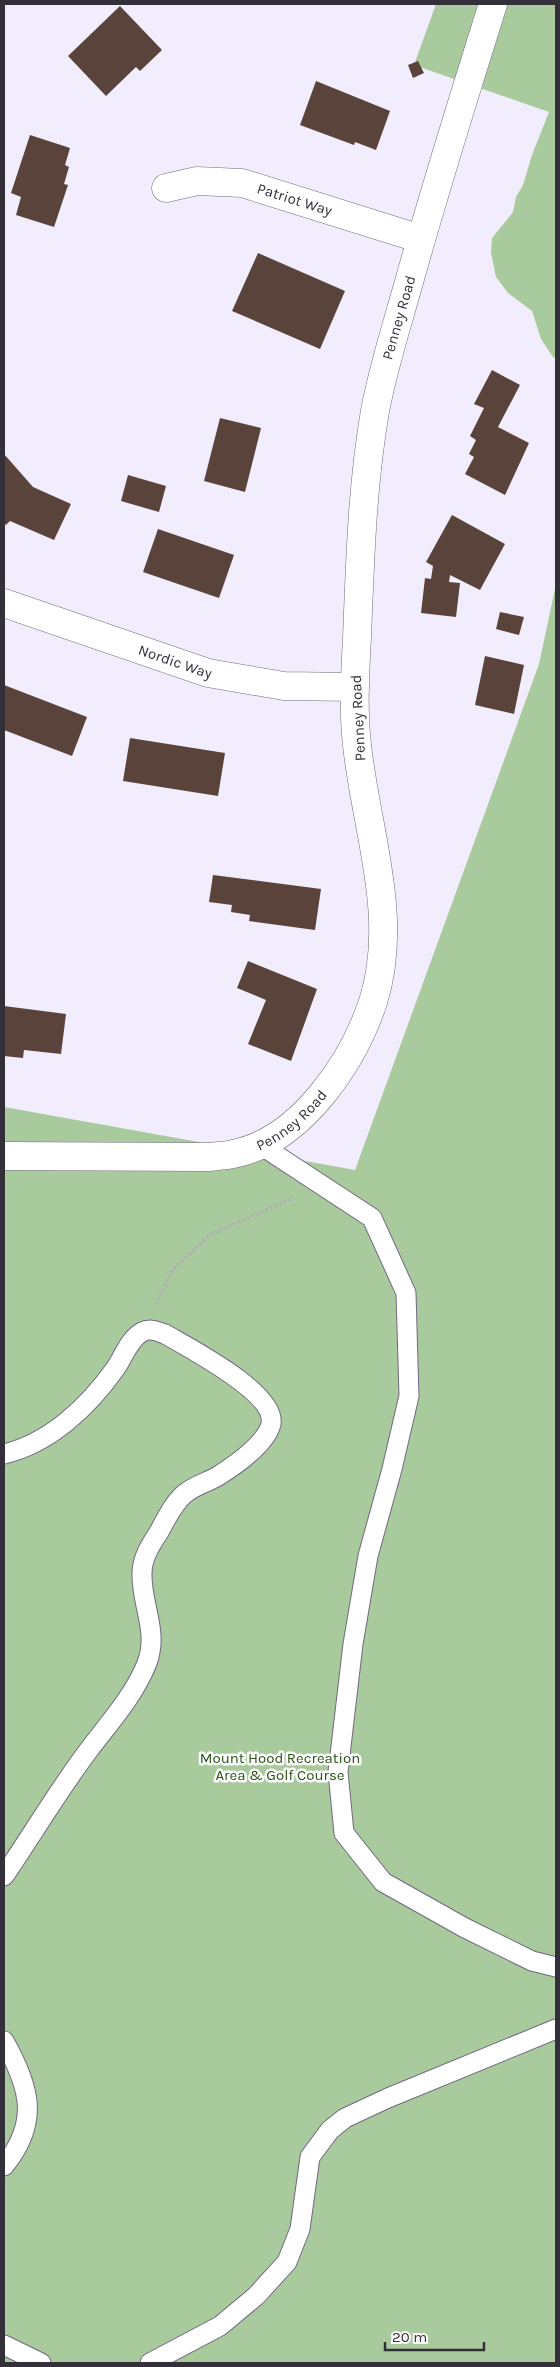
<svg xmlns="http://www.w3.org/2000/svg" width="560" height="2367" font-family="Karla,sans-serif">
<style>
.green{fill:#a9ca9c}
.building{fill:#5a433a}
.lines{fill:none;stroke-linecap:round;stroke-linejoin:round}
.service-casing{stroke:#706980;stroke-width:21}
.minor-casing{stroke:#706980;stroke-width:29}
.path{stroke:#b0acba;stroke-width:3;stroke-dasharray:2.5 2.5;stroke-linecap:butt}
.service{stroke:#fff;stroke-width:19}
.minor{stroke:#fff;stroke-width:28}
.labels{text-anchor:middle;stroke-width:5;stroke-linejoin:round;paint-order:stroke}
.street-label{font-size:15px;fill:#33303a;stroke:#fdfdfd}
.park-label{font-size:15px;fill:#285314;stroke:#fdfdfd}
</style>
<rect width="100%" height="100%" fill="#f2edfd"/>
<path class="green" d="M436,4H556V358L553,357L541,339L532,311L508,293L496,277L491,253L492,238L513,212L516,197L523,185L532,155L549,112L414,65Z
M556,584V2363H4V1107L355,1170L539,664Z"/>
<path class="building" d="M120,6L162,50L140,71L136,67L106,96L68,56Z
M418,61L424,73L413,78L408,65Z
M316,81L390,111L376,150L355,142L354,145L300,125Z
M30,135L70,148L65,165L69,167L64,184L68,185L54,227L16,215L21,197L11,193Z
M258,253L345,291L320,349L232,311Z
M492,370L520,385L498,427L529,443L505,495L465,474L474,457L469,454L476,440L470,436L484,408L474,404Z
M220,418L261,428L245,492L204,481Z
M4,454L33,487L71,504L54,540L10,521L6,525L4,523Z
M128,475L166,486L159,512L121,501Z
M452,515L505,544L480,590L450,575L449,582L460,583L456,617L421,613L425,578L431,579L433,566L426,562Z
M158,529L234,555L219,598L143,572Z
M500,612L524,617L519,635L496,629Z
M485,656L524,665L514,714L475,705Z
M4,685L87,717L72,756L4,730Z
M130,738L225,753L218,796L123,781Z
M213,875L321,889L315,930L249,921L250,915L231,912L232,905L209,902Z
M248,961L317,989L291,1061L248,1044L266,1000L237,988Z
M4,1006L66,1014L61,1054L24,1050L23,1058L4,1056Z"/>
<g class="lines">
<defs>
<path id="service" d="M259,1144L372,1218L406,1293L409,1396L392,1469L368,1556L353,1644L338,1772L344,1833L383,1882L465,1928L532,1961L556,1967
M4,1454C50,1443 88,1407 115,1369C123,1358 129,1339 142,1332C150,1328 157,1331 165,1334C187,1347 277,1393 271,1424C266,1444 234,1466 218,1476C208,1482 196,1485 187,1492C175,1500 166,1519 159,1532C151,1544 142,1558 142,1573C141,1605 159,1631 147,1663C134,1696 109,1723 88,1751C58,1791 32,1835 4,1876
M4,2041C30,2087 40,2122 4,2166
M4,2345L41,2363
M150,2363L220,2326L256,2296L287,2262L300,2229L310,2157L330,2130L345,2118L388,2098L556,2029"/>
<g id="minor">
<path id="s1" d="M166,188L197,181L242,183L421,239"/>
<path id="s2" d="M4,603L208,673L284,686L355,687"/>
<path id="s3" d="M4,1156L208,1157C217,1156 225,1156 233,1154C301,1141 353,1062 373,1002C400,917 366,830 357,745C353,710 355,673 357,638C360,562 362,486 375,411C383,368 397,325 409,282C435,189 464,96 493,4"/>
</g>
</defs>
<use href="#service" class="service-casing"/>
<use href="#minor" class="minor-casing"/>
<path class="path" d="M156,1304L172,1270L211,1234L294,1198"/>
<use href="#service" class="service"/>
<use href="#minor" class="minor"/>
</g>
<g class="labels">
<g class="street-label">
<text dy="5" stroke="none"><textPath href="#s1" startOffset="132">Patriot Way</textPath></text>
<text dy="5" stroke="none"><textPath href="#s3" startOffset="1136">Penney Road</textPath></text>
<text dy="5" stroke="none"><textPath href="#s2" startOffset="181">Nordic Way</textPath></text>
<text transform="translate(358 718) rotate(-93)" y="5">Penney Road</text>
<text dy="5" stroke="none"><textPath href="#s3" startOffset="298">Penney Road</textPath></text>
</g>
<g class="park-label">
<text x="280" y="1763">Mount Hood Recreation<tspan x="280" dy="17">Area &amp; Golf Course</tspan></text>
</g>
</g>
<rect width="560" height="2367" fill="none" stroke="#33303a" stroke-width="10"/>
<path d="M385 2342v8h99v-8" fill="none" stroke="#33303a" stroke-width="2.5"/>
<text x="392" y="2342" font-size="15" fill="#33303a" stroke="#fdfdfd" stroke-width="4" paint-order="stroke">20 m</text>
</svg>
